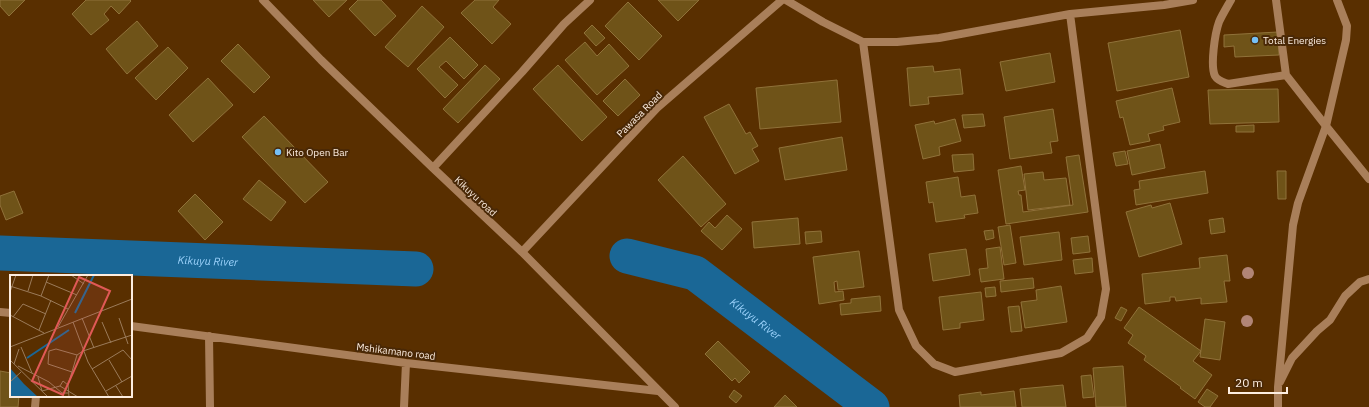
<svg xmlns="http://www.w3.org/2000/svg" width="1369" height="407" font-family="'IBM Plex Sans',sans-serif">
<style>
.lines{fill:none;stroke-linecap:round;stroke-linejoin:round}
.river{stroke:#1a6796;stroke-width:35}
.building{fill:#6f5318;stroke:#90723a}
.lane{stroke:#a97f5a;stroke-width:8}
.street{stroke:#a97f5a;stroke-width:8}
.tree{fill:#b18576}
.poi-dot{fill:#75c0f6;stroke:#492806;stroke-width:1.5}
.labels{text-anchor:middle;stroke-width:4;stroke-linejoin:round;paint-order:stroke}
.poi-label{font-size:10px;fill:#fdede0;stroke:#492806;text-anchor:start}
.street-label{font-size:10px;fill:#fdede0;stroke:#492806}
.water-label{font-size:11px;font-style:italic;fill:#9dd3fc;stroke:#492806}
.inset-river{fill:none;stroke:#1a6796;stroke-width:2}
.inset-road{fill:none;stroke:#9b7b5a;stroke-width:1}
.view{fill:#e05956;fill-opacity:0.15;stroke:#e05956;stroke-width:2}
.inset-edge{fill:none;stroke:#fdede0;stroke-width:2}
</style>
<rect width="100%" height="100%" fill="#592f00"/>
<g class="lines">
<g class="river">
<path id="s1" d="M0,253L416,269"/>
<path id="s2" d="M627,256L695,273L872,407"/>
</g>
</g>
<path class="building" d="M0,0H25L9,16L0,6Z
M86,0H130L131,1L119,14L111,6L104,14L109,20L91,35L72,14Z
M313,0H347L329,17Z
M358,0H381L396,16L375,36L349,9Z
M475,0H499L493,7L511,24L492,44L461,13Z
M658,0H699L678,21Z
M628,2L662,36L639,60L605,26Z
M422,6L444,27L408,67L385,47Z
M137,21L158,46L127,74L106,49Z
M592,25L605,38L596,46L584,33Z
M1180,30L1189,77L1117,91L1108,43Z
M1278,32L1279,55L1235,57L1234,46L1224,47V35Z
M450,37L478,65L464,79L446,61L439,67L458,85L445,98L417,69Z
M585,42L597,56L609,44L629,66L597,95L565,60Z
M238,44L270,77L254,93L221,61Z
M168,47L188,68L156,100L135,78Z
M1050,53L1055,82L1006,91L1000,62Z
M485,65L500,79L458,123L443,109Z
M558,65L607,117L582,141L533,89Z
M933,66L934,72L960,69L963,94L928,97L929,104L910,106L907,68Z
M208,78L233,105L193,142L169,115Z
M625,79L640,95L618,116L603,101Z
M837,80L841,122L760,129L756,88Z
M1172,88L1180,122L1163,126L1164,130L1148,134L1150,141L1130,145L1123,117L1120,118L1116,101Z
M1278,89L1279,122L1210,124L1208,90Z
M729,104L746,134L750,132L758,146L752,149L759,161L735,174L704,117Z
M1053,109L1058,141L1050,142L1052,153L1010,159L1004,117Z
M983,114L985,126L964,128L962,115Z
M264,116L328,182L305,203L242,137Z
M955,119L961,141L939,147L940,155L923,159L915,125L934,121L935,124Z
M1254,125V132H1236V126Z
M842,137L847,170L785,180L779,148Z
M1160,144L1165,168L1132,175L1127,151Z
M1125,151L1128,164L1116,166L1113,153Z
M973,154L974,170L954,172L952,155Z
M1079,155L1088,212L1006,224L998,170L1021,166L1025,190L1018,191L1019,195H1021L1023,212L1073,205L1066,157Z
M683,156L726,204L701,227L658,180Z
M1205,171L1208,193L1136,205L1134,190L1140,189L1139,181Z
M1277,171H1286V199H1278Z
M1043,172L1044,180L1066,178L1070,205L1028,210L1024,174Z
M958,177L961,197L975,195L978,213L964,215L965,218L936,222L933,202L929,203L926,182Z
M259,180L286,202L271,221L243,199Z
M14,191L23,213L6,220L0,205V196Z
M195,194L223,222L205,240L178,211Z
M1170,203L1182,244L1139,257L1126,212L1151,205L1152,208Z
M727,215L742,229L722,250L701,231L709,222L715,228Z
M798,218L800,244L754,248L752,222Z
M1223,218L1225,232L1211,234L1209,220Z
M1010,225L1016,263L1004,265L998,227Z
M993,230L994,238L986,240L984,231Z
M821,231L822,242L806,244L805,232Z
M1059,232L1062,260L1024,265L1020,237Z
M1088,236L1090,252L1073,254L1071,238Z
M1000,247L1004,279L981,282L979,269L988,268L986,249Z
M966,249L970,275L933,281L929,254Z
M859,251L864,287L838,290L837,281L834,282L835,292L843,291L844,300L819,304L813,257Z
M1227,255L1230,281H1224L1227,302L1201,304V298L1176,301L1175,297H1170V301L1145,304L1142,274L1200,268L1199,258Z
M1092,258L1093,272L1075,274L1073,260Z
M1033,278L1034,288L1001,292L1000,281Z
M1061,286L1067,322L1025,328L1021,302L1037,300L1036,290Z
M995,287L996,296L986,297L985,288Z
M981,292L984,320L960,323V328L943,330L939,297Z
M880,296L881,311L841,315L840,304L851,303V299Z
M1019,306L1022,331L1011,332L1008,307Z
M1121,307L1127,310L1121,321L1115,318Z
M1139,307L1201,351L1193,361L1212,375L1195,399L1180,388L1181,387L1144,360L1146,356L1128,343L1133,335L1124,328Z
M1205,319L1225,322L1220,360L1200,357Z
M718,341L750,372L739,383L735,378L732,381L705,354Z
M1123,366L1126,407H1096L1093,368Z
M0,371L11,373V396H19L18,407H0Z
M1091,375L1094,397L1083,398L1081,376Z
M1063,385L1066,407H1022L1020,389Z
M1207,389L1218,396L1210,407H1205L1198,402Z
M734,390L742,396L736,403L729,397Z
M1014,391L1016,407H960L959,395L981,392V395Z
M785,395L797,407H774Z"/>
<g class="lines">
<path class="lane" d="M1231,0C1227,7 1222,15 1219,22C1215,33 1210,66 1215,76C1218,81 1223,82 1228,84L1286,75L1326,126
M1276,0L1286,75"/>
<path class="street" d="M263,0L321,60L433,168L522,252L675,407
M786,0L823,22L863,42H897L939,38L1070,14L1164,5L1193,0
M863,42L899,310L916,346L934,364L955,372L1061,353L1087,338L1101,317L1106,289L1070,14
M1326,126L1369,179
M433,168L522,72L564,24L590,0
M522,252L657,108L782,0
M0,312L11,313
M131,326L406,363L658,391
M209,336L210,407
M1280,382L1292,358L1317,331L1330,320L1345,296L1360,282L1369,279
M35,407L36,396
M404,407L406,363
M1278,407V387L1293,225L1298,203L1326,126L1346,40L1347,26L1337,0"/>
</g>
<g class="tree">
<circle cx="1248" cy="273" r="6"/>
<circle cx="1247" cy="321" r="6"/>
</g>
<g class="poi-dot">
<circle cx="1255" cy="40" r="4"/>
<circle cx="278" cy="152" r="4"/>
</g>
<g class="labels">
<g class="poi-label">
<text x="1263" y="44">Total Energies</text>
<text x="286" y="156">Kito Open Bar</text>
</g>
<g class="street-label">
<text transform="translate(639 114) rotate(-45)" y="4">Pawasa Road</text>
<text transform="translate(476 196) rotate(43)" y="4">Kikuyu road</text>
<text transform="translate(396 351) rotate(7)" y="4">Mshikamano road</text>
</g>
<g class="water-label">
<text dy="4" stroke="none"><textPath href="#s1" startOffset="208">Kikuyu River</textPath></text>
<text dy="4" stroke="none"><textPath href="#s2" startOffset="146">Kikuyu River</textPath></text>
</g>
</g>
<g transform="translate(10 275)">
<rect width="122" height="122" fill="#592f00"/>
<path d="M0,93L14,109L28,122H0Z" fill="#1a6796"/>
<path class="inset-river" d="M65,38L84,0M17,83L59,55"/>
<path class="inset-road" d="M61,0L74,9M36,7L67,20M0,11L31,21L58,34M18,16L23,0M0,17L6,0M31,21L39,0M0,40L34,58M3,42L13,29L36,39M72,43L84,73M109,43L118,69M63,47L78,87L99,122M92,47L101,68M48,52L78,0M29,55L41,25M0,72L122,24M11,72L22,98M0,85L38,122M99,85L112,107M4,89L9,74M8,91L39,107L52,118H58M82,94L113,75L122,85M62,97L38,89L39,76L46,74L67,80M28,102L32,116L50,111L53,106L58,110M0,107L11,97M50,111L68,122M106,111L113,122M96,116L122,101M59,122L58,110L67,80L73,76L122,60"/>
<path class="view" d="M69,2L100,16L53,120L22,106Z"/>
<rect width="122" height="122" class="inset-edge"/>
</g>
<path d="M1229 387v6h58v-6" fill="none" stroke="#fdede0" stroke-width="2"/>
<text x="1235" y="387" font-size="12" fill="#fdede0" stroke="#492806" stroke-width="3" paint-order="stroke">20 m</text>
</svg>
